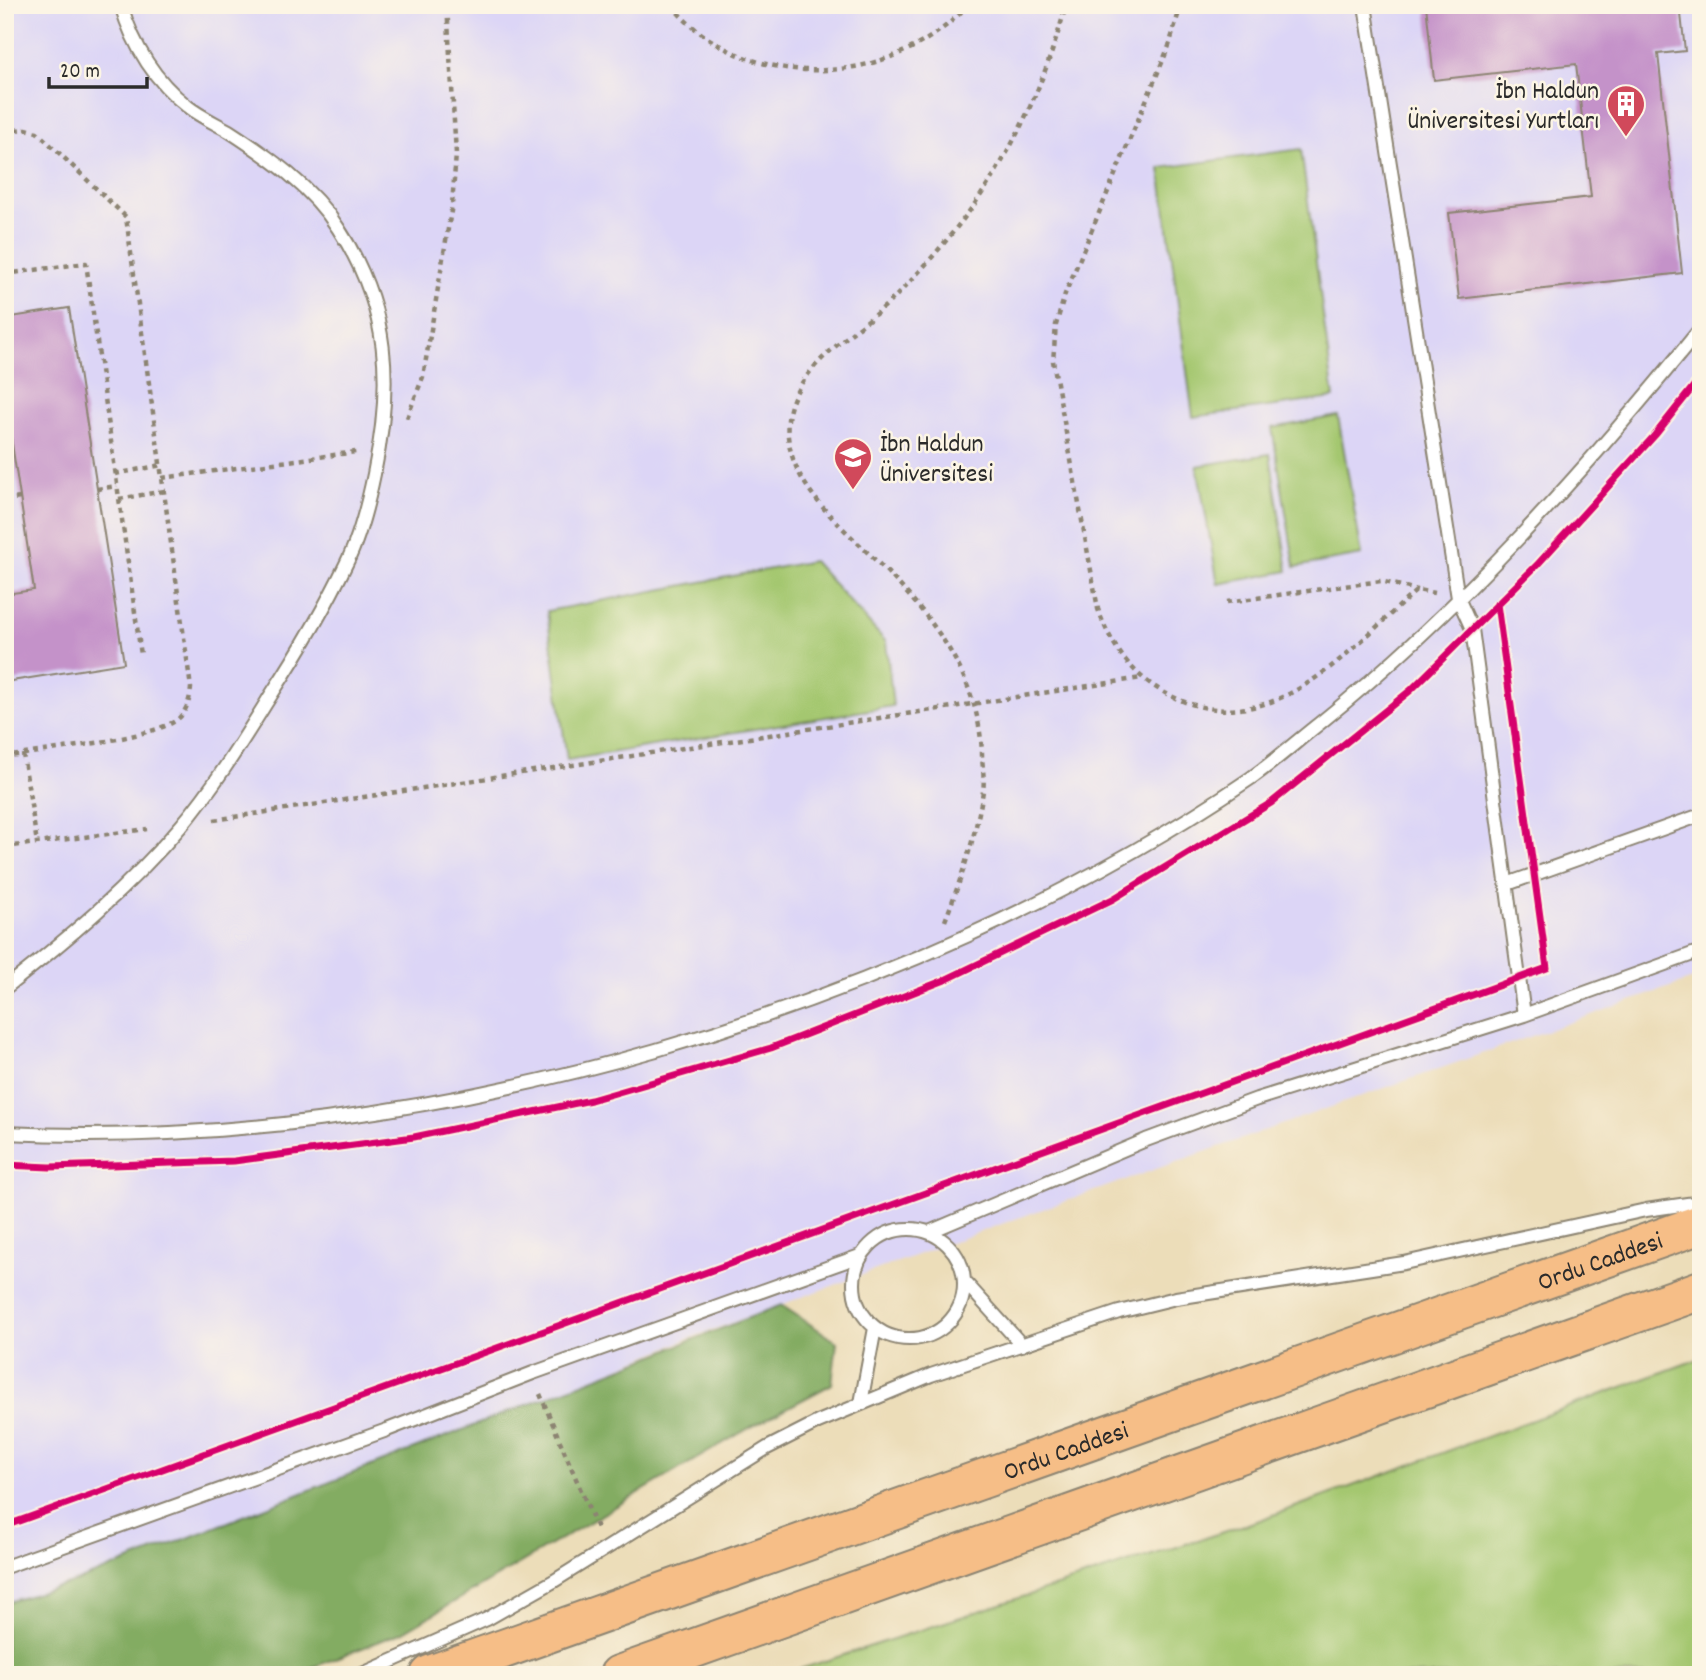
<svg xmlns="http://www.w3.org/2000/svg" width="1706" height="1680" font-family="Dekko,sans-serif">
<style>
.built{fill:#dcd5f6}
.green{fill:#a4c770;stroke:#68794e;stroke-width:2}
.forest{fill:#83ac62;stroke:#576c46;stroke-width:2}
.building{fill:#c492c9}
.lines{fill:none;stroke-linecap:round;stroke-linejoin:round}
.service-casing{stroke:#8c8472;stroke-width:16}
.primary-casing{stroke:#8c8472;stroke-width:42}
.path{stroke:#8c8472;stroke-width:4.5;stroke-dasharray:5 5;stroke-linecap:butt}
.service{stroke:#fff;stroke-width:12}
.primary{stroke:#f6be87;stroke-width:38}
.cycleway-casing{stroke:#fcf5e5;stroke-width:11}
.cycleway{stroke:#d6006c;stroke-width:7}
.labels{text-anchor:middle;stroke-width:5;stroke-linejoin:round;paint-order:stroke}
.poi-label{font-size:26px;fill:#2b2b2b;stroke:#fcf5e5;text-anchor:end}
.street-label{font-size:26px;fill:#2b2b2b;stroke:#fcf5e5}
</style>
<rect width="100%" height="100%" fill="#fcf5e5"/>
<filter id="ink" filterUnits="userSpaceOnUse"><feTurbulence type="fractalNoise" baseFrequency=".0143" numOctaves="2"/><feDisplacementMap in="SourceGraphic" scale="14" xChannelSelector="R" yChannelSelector="G"/><feConvolveMatrix kernelMatrix="1 2 1 2 8 2 1 2 1" color-interpolation-filters="sRGB"/></filter>
<filter id="wash" filterUnits="userSpaceOnUse"><feTurbulence type="fractalNoise" baseFrequency=".00686" numOctaves="4" result="noise"/><feDisplacementMap in="SourceGraphic" scale="28" xChannelSelector="R" yChannelSelector="G"/><feGaussianBlur stdDeviation="1.57" result="paint"/><feColorMatrix in="noise" values="0 0 0 0 0 0 0 0 0 0 0 0 0 0 0 0 0 1.4 0 .05"/><feComposite in="paint" operator="in"/></filter>
<g filter="url(#wash)">
<rect width="100%" height="100%" fill="#ecddb9"/>
<path class="built" d="M5,5H1701V976L1026,1215L690,1338L415,1451L77,1581L5,1603Z"/>
<path class="green" d="M1301,149L1334,398L1193,417L1160,168Z
M1338,416L1362,555L1295,567L1272,428Z
M1270,454L1288,571L1218,584L1197,466Z
M813,561L886,642L893,706L567,760L547,611Z
M1701,1358V1675H782L1260,1520Z"/>
<path class="forest" d="M781,1305L837,1342L832,1384L749,1428L403,1632L293,1675H5V1603L78,1581Z"/>
<g id="blocks">
<path class="building" d="M1426,5H1680L1685,51L1658,54L1682,273L1459,299L1449,213L1591,197L1576,64L1434,80Z
M69,308L124,663L5,682V594L34,590L5,397V318Z"/>
</g>
</g>
<g filter="url(#ink)">
<use href="#blocks" fill-opacity="0" stroke="#8c8472" stroke-width="2"/>
<g class="lines">
<defs>
<path id="service" d="M1365,5L1458,598L1472,629L1524,1015
M1507,884L1701,815
M5,988C68,939 129,887 181,826C215,786 243,740 271,695C299,652 325,608 347,562C360,536 368,503 374,474C393,384 390,307 338,228C312,187 269,157 229,131C215,123 199,116 187,106C154,80 133,45 121,5
M5,1133C418,1154 910,1010 1251,778C1275,761 1297,741 1320,723C1463,608 1586,470 1701,328
M854 1284a55 55 0 1 1 110 0a55 55 0 1 1-110 0Z
M929,1232L1146,1140L1257,1099L1524,1015L1701,951
M964,1281L1022,1345
M861,1403L875,1328
M5,1567L387,1430L533,1373L860,1256
M360,1675L487,1619L554,1581L767,1448L818,1422L931,1375L1119,1312L1176,1298L1404,1263L1646,1210L1701,1202"/>
<g id="primary">
<path id="s1" d="M430,1675L1701,1224"/>
<path d="M619,1675L1701,1290"/>
</g>
</defs>
<use href="#service" class="service-casing"/>
<use href="#primary" class="primary-casing"/>
<path class="path" d="M671,5C747,95 892,89 968,5
M1181,5L1169,46L1065,294L1056,325L1053,361L1098,609C1111,647 1134,678 1171,696C1273,745 1347,651 1417,590L1434,593
M5,131L26,129L37,132L126,217L191,688C190,699 187,710 179,718C159,738 38,751 5,757
M5,274L86,263L141,655
M407,418L423,377L452,205L456,154L447,5
M115,474L162,465
M162,478L356,452
M97,489L117,486
M119,499L164,491
M5,500L20,498
M1227,602L1381,581L1417,590
M23,754L37,843
M214,820L1141,678
M5,847L147,829
M945,921C961,879 976,836 983,791C985,779 982,765 982,753C978,667 922,605 863,548C833,519 796,486 789,443C776,374 854,337 895,297C924,268 952,235 976,202C1017,144 1048,74 1066,5
M540,1394L597,1528"/>
<use href="#service" class="service"/>
<use href="#primary" class="primary"/>
<defs>
<path id="cycleway" d="M5,1165L50,1167L234,1161L414,1137L591,1100L771,1048L945,980L1113,899L1271,803L1411,690L1537,565L1655,435L1701,377
M5,1526L1547,968L1497,604"/>
</defs>
<use href="#cycleway" class="cycleway-casing"/>
<use href="#cycleway" class="cycleway"/>
</g>
</g>
<defs>
<symbol id="building-pin" viewBox="-11 -11 22 30"><path d="M0 17L-7.5 6A9.5 9.5 0 1 1 7.5 6Z" fill="#d1495b" stroke="#fcf5e5"/><path d="M-4-6H4V6H1V3H-1V6H-4ZM-2.5-4.3h1.7v1.8h-1.7ZM.8-4.3h1.7v1.8H.8ZM-2.5-1h1.7V.8h-1.7ZM.8-1h1.7V.8H.8Z" fill="#fff"/></symbol>
<symbol id="university-pin" viewBox="-11 -11 22 30"><path d="M0 17L-7.5 6A9.5 9.5 0 1 1 7.5 6Z" fill="#d1495b" stroke="#fcf5e5"/><path d="M0-5L7-2L0 1L-7-2ZM-4 1L0 2.5L4 1V4Q0 6-4 4Z" fill="#fff"/></symbol>
</defs>
<g fill-rule="evenodd">
<use href="#building-pin" x="1604" y="82" width="44" height="60"/>
<use href="#university-pin" x="831" y="435" width="44" height="60"/>
</g>
<g class="labels">
<g class="poi-label">
<text x="1599" y="98">İbn Haldun<tspan x="1599" dy="30">Üniversitesi Yurtları</tspan></text>
<text x="880" y="451" text-anchor="start">İbn Haldun<tspan x="880" dy="30">Üniversitesi</tspan></text>
</g>
<g class="street-label">
<text dy="9" stroke="none"><textPath href="#s1" startOffset="1241">Ordu Caddesi</textPath></text>
<text dy="9" stroke="none"><textPath href="#s1" startOffset="674">Ordu Caddesi</textPath></text>
</g>
</g>
<rect width="1706" height="1680" fill="none" stroke="#fcf5e5" stroke-width="28"/>
<path d="M49 77v10h98v-10" fill="none" stroke="#2b2b2b" stroke-width="3.5"/>
<text x="60" y="77" font-size="21" fill="#2b2b2b" stroke="#fcf5e5" stroke-width="5" paint-order="stroke">20 m</text>
</svg>
